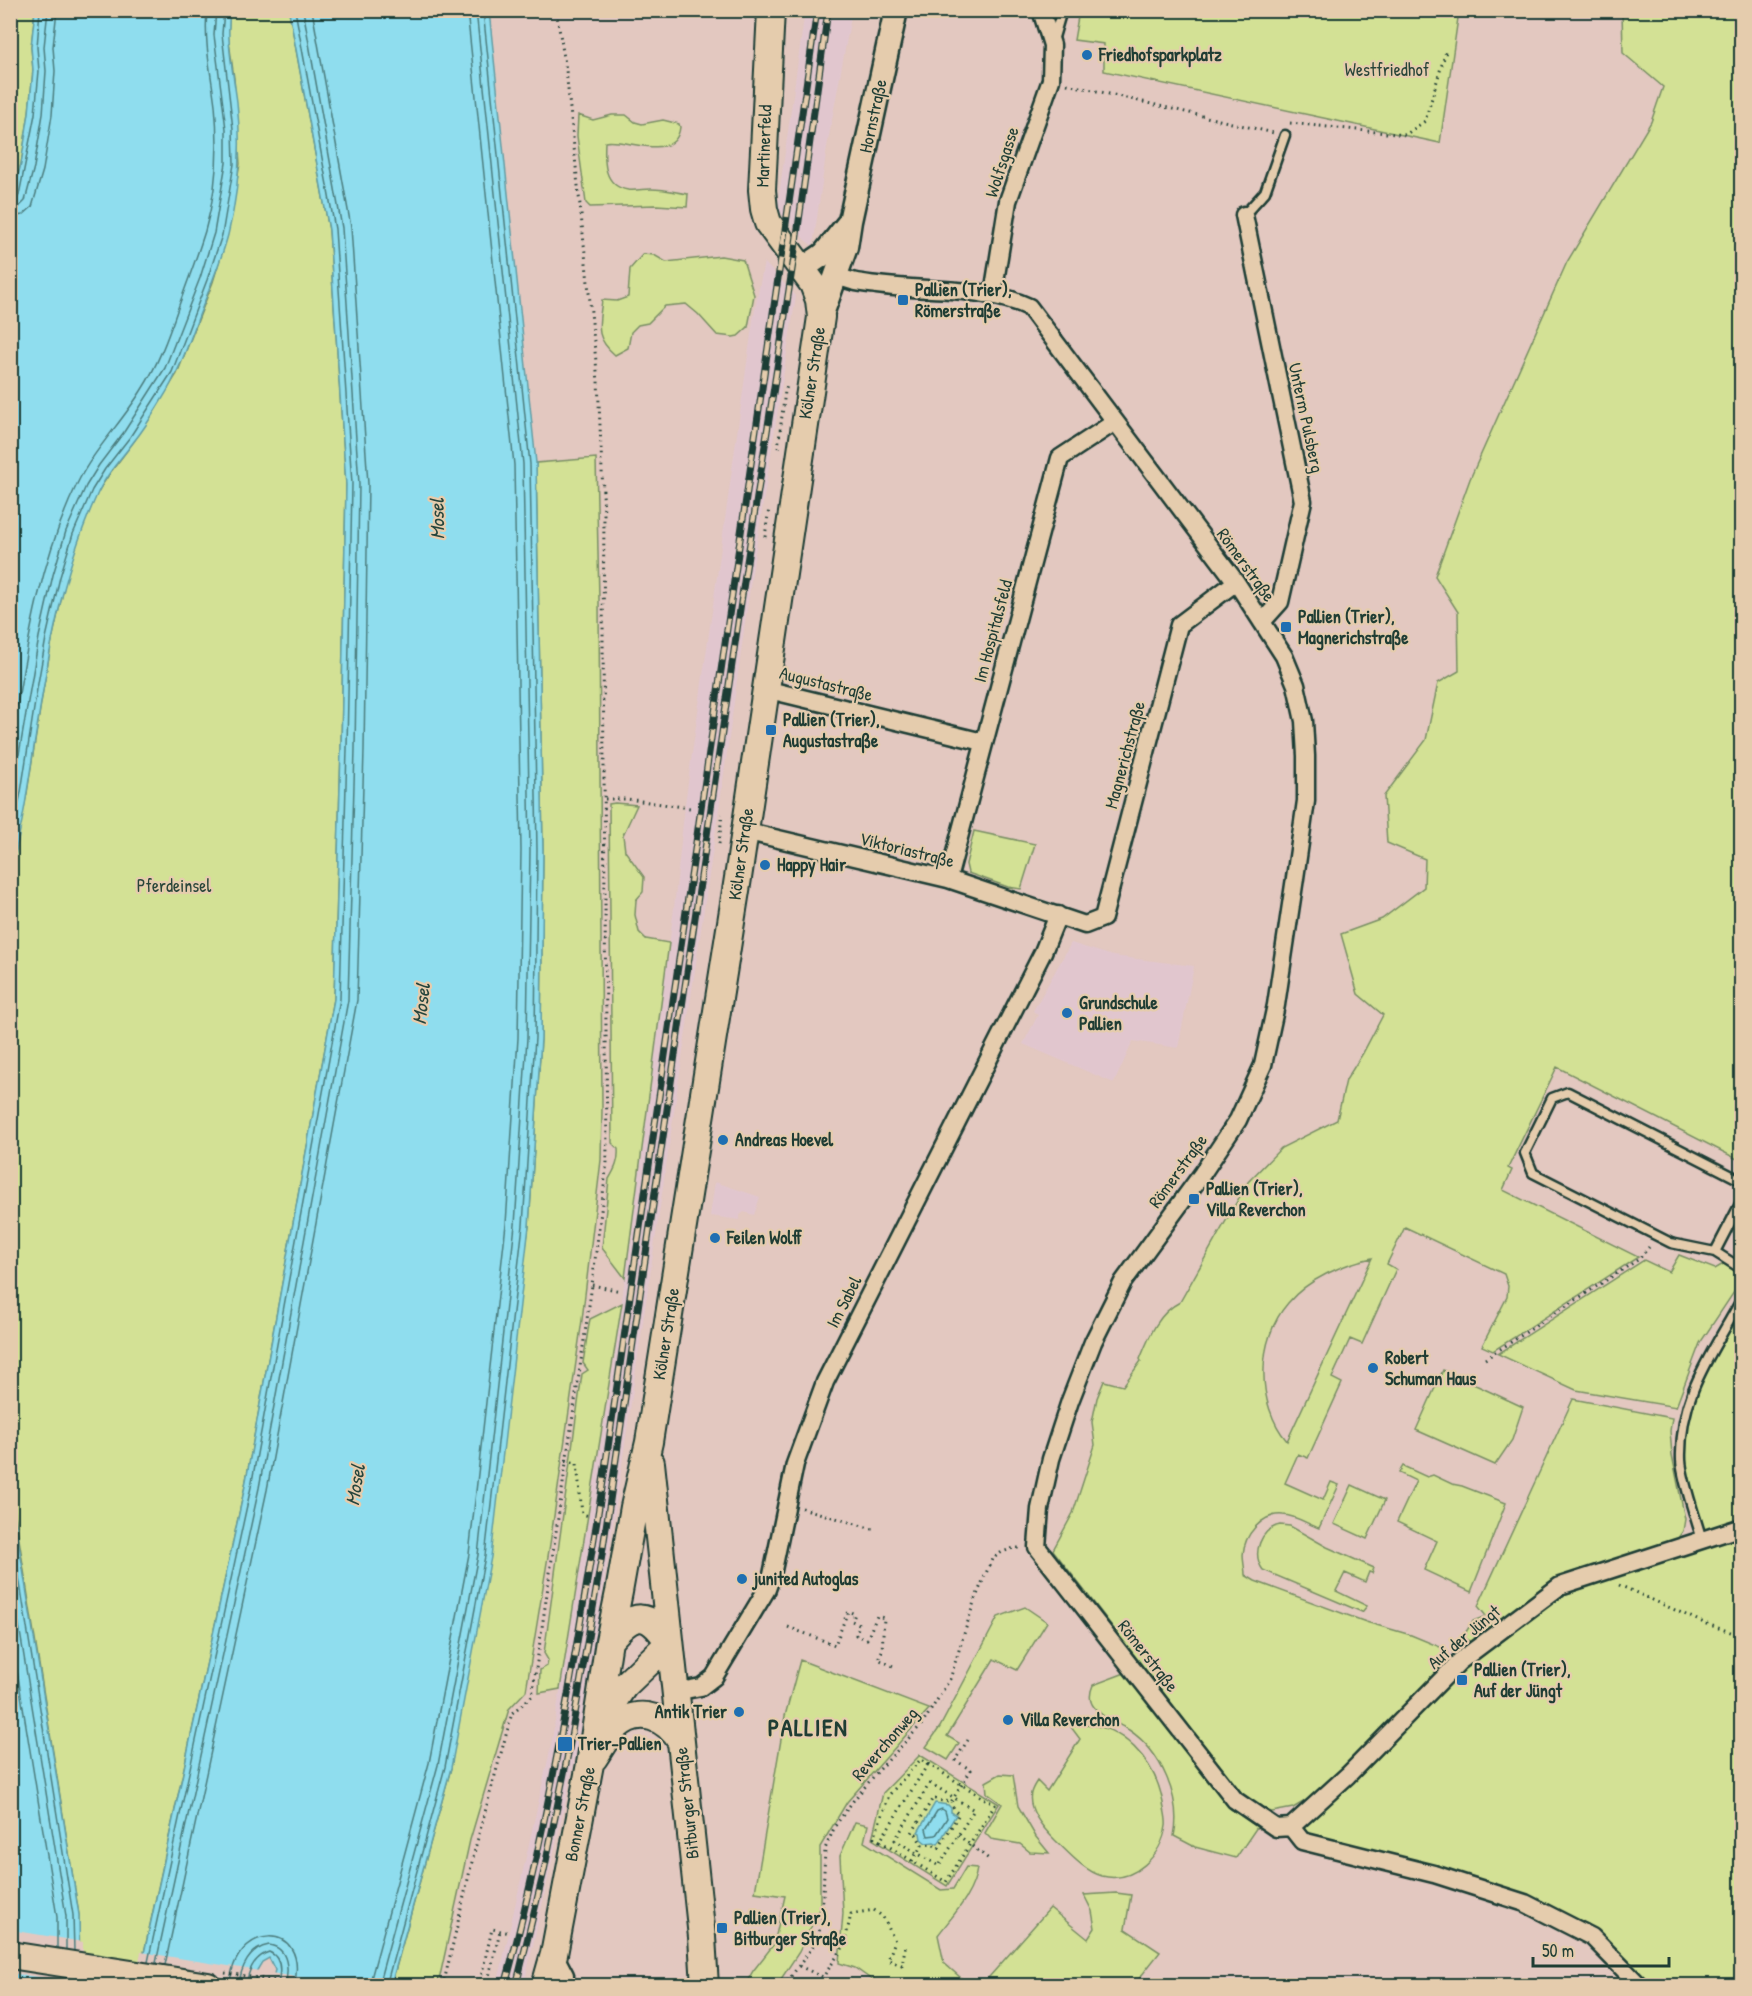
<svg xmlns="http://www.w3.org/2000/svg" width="1752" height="1996" font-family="'Patrick Hand',sans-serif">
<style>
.built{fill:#e1c6ce}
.green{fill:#d3e195;stroke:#798f64;stroke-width:1.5;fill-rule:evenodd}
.water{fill:#8fddee;stroke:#629da4;stroke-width:1.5}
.pier{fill:#e3c8c0}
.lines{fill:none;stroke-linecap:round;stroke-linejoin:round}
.shore{stroke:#4c7d7e;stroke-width:1.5}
.lane-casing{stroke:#1f3d34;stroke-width:13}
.street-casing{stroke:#1f3d34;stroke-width:21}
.secondary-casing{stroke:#1f3d34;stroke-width:27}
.primary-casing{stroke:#1f3d34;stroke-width:30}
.path{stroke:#1f3d34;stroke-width:3;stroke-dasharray:1.5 4.5;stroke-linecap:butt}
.lane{stroke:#e5ccad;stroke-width:8}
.street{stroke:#e5ccad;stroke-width:16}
.secondary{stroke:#e5ccad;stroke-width:22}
.primary{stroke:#e5ccad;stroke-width:26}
.rail-casing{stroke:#1f3d34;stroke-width:7}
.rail{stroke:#e5ccad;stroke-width:4.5;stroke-dasharray:14;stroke-linecap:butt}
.poi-dot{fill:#1f6fb2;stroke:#e5ccad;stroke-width:2}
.labels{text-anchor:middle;stroke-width:4.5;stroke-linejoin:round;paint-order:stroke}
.poi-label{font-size:18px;font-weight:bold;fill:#1f3d34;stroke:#e5ccad;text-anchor:start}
.park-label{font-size:18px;fill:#284539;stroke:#e5ccad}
.street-label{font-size:18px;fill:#1f3d34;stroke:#e5ccad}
.water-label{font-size:20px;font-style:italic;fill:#25453d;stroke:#e5ccad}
.district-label{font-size:24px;font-weight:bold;letter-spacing:1.5px;fill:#1f3d34;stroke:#e5ccad}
</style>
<rect width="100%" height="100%" fill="#e3c8c0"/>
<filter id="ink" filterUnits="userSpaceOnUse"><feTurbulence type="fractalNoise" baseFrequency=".0167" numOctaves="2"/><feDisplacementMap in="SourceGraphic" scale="12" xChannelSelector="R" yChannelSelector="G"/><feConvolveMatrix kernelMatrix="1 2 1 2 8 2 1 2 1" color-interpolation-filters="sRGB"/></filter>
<g filter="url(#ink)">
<path class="built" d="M805,11H852L827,147L813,246L805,240L777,209Z
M764,262L796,296L752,573L724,774L595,1647L577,1750L524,1985L497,1986L551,1746L614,1360L674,908L685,804L753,320Z
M1071,943L1113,956L1194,966L1178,1048L1133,1041L1114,1083L1023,1044L1038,1015L1033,1011Z
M715,1182L760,1197L754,1215L744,1212L740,1215V1220L710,1216Z"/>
<path class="green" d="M11,11H35L31,47L33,70L29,113L21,164L11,205Z
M230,11H289L329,230L346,485L341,749L334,999L245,1486L137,1985L80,1986L79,1915L11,1489V883L13,860L27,793L43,690L52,640L66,578L79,536L97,493L110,473L135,440L177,374L213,282L227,236L240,164L234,78L228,34Z
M1079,11H1459L1440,143L1104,71V44L1074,40Z
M1622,11H1741V1161L1557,1067L1508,1168L1512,1170L1503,1190L1638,1257L1493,1351L1482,1346L1507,1297L1508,1286L1504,1274L1405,1227L1387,1264L1396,1269L1362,1344L1350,1339L1332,1378L1342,1383L1308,1458L1298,1454L1285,1483L1323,1500L1331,1482L1339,1485L1319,1528C1308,1524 1294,1515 1283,1515C1262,1513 1244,1535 1243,1555C1243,1562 1245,1568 1245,1575L1255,1581L1366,1622L1411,1635L1445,1649L1449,1657L1448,1664L1335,1779L1312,1797L1293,1808L1272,1812L1260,1809L1246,1798L1224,1771L1053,1550L1073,1513L1095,1445L1092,1422L1097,1398L1104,1381L1123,1386L1141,1361L1140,1359C1149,1337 1158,1313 1180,1302L1248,1182L1281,1148L1337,1120L1346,1080L1363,1053L1383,1015L1358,994L1341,934L1382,919L1424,887L1425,859L1387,843L1384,796L1426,740L1438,683L1459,671L1458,612L1435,576L1470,479L1567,262L1651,122L1663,87L1623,53ZM1372,1258L1287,1441C1256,1404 1256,1340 1288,1303C1308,1279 1343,1264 1372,1258Z
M578,115L593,120L612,115H626L635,122L642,124L663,120L679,124L680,127C676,164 624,137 605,142C604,161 603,186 628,190C635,191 644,189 651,189C664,189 676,192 688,194L687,207L656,205L590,207L586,203L577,136Z
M643,254L654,255L666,262L721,256L743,260L754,295L748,327L738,336L733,337L717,335L698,314L686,304L665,306L648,323L638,325L631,332L628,348L615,355C594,337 599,326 602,300L617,301L628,297L630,269Z
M596,458L599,599L602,1110L601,1160L582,1320L550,1544L526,1691L509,1709L470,1840L438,1985L391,1986L451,1768L529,1226L541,1039L543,850L536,463Z
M615,803L637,805L623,835L625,851L644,877L643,892L636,900L635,915L639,932L646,939L669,943L625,1278L602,1248L609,1179C615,1169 619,1161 618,1149L612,1143L609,804Z
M974,831L1035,844L1021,889L1008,887L968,873L966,864Z
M1679,1255L1715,1269L1725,1263L1733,1269L1740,1278L1738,1286L1700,1343L1676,1407L1576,1390L1498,1354L1644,1260L1669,1272Z
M1741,1298V1985H1646L1588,1924L1525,1903L1302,1841L1291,1827L1460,1661L1560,1586L1702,1540L1681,1461L1685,1413Z
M622,1303L560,1689L539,1693L540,1670L547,1666L548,1660L544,1653L547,1632L582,1374L588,1370L583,1363L589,1324L590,1319Z
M1443,1370L1523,1407L1512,1440L1495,1465L1416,1430Z
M1573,1399L1672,1418L1670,1431L1672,1455L1685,1519L1683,1531L1675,1542L1557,1581L1474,1643L1462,1638L1473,1621L1486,1616L1478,1606Z
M1403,1466L1427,1477L1433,1475L1452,1484L1462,1486L1506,1503L1471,1592L1424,1570L1437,1541L1397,1522L1416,1481L1399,1473Z
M1352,1485L1385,1500L1367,1539L1334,1524Z
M1280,1525L1290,1526L1327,1547L1374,1568L1372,1573L1369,1572L1365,1582L1345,1573L1336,1591L1367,1606L1362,1612L1263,1570C1251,1553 1261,1529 1280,1525Z
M1025,1607L1047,1622L1017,1670L994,1659L947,1736L959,1743L948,1760L926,1747L940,1727L998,1617Z
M800,1660L929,1709L847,1802L820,1847V1908L799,1952L777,1985H745L753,1971L774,1944L785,1896L755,1892L785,1716Z
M1125,1673L1231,1809L1257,1827L1236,1858L1195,1847L1174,1836C1182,1799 1161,1751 1129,1730C1118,1723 1102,1718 1094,1707C1089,1701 1090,1692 1093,1685Z
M1077,1724C1122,1722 1156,1762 1163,1803C1164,1810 1167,1819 1166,1826C1162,1855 1134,1884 1102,1876C1084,1871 1068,1852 1055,1840C1044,1829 1027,1810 1031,1793C1032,1789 1035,1784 1037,1781L1047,1791L1080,1739L1071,1727Z
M920,1755L999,1804L947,1886L872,1839L883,1793Z
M1000,1774L1013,1775L1018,1806L1036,1837L1049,1853L1030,1852L1020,1844L991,1839L985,1833L1002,1804L987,1793L986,1782Z
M855,1822L868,1825L864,1842L941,1890L953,1889L966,1867L977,1868C974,1894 953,1915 938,1935L944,1963L969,1985H871L872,1980L855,1968L839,1963L843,1913L840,1856Z
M1116,1893L1131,1895L1125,1929L1160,1952L1134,1985H982L1050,1908L1088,1939L1095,1928L1092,1911L1084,1895Z"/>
<path class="water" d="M35,10L230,11C226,42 233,71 237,102C242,147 239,191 228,235C221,261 210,287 200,313C188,345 179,373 161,401C153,414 145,428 135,440C122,458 105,475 96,497C54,590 43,692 27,792C23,823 14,852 11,883L10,205L21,164L29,113L33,70L31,47Z
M289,11H489L536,463L543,850L541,1039L529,1226L491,1557L451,1768L391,1985H271L275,1970L269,1958L262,1962L256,1972L137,1986L245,1486L334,999L341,749L346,485L329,230Z
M10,1489L79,1915L80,1985H11L12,1930L10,1924Z
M935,1803L948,1805L951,1808V1812L956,1815L938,1844L934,1842L926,1843L921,1839L920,1833L918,1832Z"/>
<path class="pier" d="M11,1930L83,1942V1984L10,1973Z
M141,1952L260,1971L255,1986L134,1985Z
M271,1973L349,1985L268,1986Z"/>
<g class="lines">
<path class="shore" d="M10,201L16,200L19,195L35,114L39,71L37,47L40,10
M10,208L19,207L25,201L34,167L43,114L46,71L44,47L48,10
M10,217L23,215L32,207L43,170L52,115L55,71L53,47L57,10
M10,748C25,659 37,566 77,484C93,451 121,423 141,391C158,365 168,337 178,308C187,283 197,257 205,231C217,191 219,147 215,105C211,73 204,43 207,10
M10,807L39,637L53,575L66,531L86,486L99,465L124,432L165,368L200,278L214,233L226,163V129L214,35L216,10
M10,843L21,792L37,689L46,638L60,577L73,534L92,490L105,469L130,437L172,372L207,280L222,235L234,164L233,129L222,34L224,10
M10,1521L73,1915L74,1951
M10,1570L66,1916V1949
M10,1627L57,1917V1948
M942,1809L945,1811L947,1818L936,1835L928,1836L926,1829L937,1811Z
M148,1962L251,1487L340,999L347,749L352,484L335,229L295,10
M156,1963L259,1488L348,1000L355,749L359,484L342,228L303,10
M165,1965L267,1490L357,1000L364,750L368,484L351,227L312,10
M230,1986C232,1922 311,1919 294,1986
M239,1986C240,1968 250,1948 269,1945C289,1948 289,1970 285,1986
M246,1986C248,1971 254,1957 269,1952C283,1958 281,1973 277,1986
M369,1986L429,1763L469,1554L506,1224L518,1038L521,850L514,465L467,10
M378,1986L438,1765L478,1555L515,1225L527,1038L530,850L523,464L476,10
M386,1986L445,1767L485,1556L523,1225L535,1038L537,850L530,464L483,10"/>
<defs>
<path id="lane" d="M1053,41L1062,10
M1244,215L1265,192L1285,135
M1742,1181L1568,1092L1552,1098L1525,1153L1533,1173L1671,1243L1715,1252L1742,1269
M1715,1252L1742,1200
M1702,1540C1696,1518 1682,1481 1681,1460C1679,1393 1713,1353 1742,1298"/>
<path id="street" d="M1244,215L1303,501L1280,602L1262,622
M836,275C849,282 862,283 877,285C926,292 983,285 1029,307L1236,582L1284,656L1296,685L1304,721L1306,756V801L1295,878L1276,1005L1263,1065L1238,1120L1202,1174L1123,1282L1093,1342L1070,1401L1051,1459L1040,1509L1037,1547L1235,1800L1276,1828L1291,1827
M993,294L1008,201L1051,80L1052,45L1041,10
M765,689L983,742
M744,831L948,879L1085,925L1103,918L1179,625L1236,582
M948,879L1060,458L1115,422
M675,1692L701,1687L714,1677L767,1589L772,1575L795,1464L825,1382L1043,952L1058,915
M1291,1827L1348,1775L1460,1661L1560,1586L1742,1527
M1291,1827L1302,1841L1434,1874L1525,1903L1592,1937L1640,1986
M554,1954L565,1975V1986"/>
<path id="secondary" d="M802,269L824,254L847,225
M821,317L846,247L850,221L896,10"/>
<path id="primary" d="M651,1463L702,1937L705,1986
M609,1641C634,1611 648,1610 669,1643
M600,1721L624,1686L669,1643
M594,1758C601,1748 607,1735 616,1727C640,1705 667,1718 681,1742
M10,1955L208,1986
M545,1986L554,1954L590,1764L609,1641L619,1592L634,1507L649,1442L738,878L821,317L819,300L813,284L768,223L764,209L762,190L771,10"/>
</defs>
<use href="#lane" class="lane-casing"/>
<use href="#street" class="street-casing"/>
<use href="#secondary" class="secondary-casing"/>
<use href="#primary" class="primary-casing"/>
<path class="path" d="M1067,84L1274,133
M1290,123L1405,135L1425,121L1446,51
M778,448L785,391L788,384
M765,537L769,508
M605,799H627L690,808
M719,844L722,814
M592,1285L621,1291
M1485,1359L1639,1259L1649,1247
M566,1461L577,1463L582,1514L589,1516
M802,1508L876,1530
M787,1580L795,1583
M1619,1585L1704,1623L1742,1636
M788,1627L835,1645L848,1611L855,1614L852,1621L859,1624L856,1635L867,1639L877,1616L884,1618L882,1651L878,1659L893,1666L894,1663
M928,1764L995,1805L946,1882L880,1841Z
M930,1783L974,1810L939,1866L895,1840Z
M958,1835L990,1860
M880,1841L874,1838L889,1795L921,1759L928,1764
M922,1845L932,1844L939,1848L959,1814L955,1811L951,1802
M912,1861L922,1845L916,1834L912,1833L933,1798L937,1800L951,1802L971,1770L955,1760L968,1740
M799,1966L823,1977L844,1946L851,1914L874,1910L883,1917L895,1941L888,1960L902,1965L906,1943
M225,1973L309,1986
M443,1986L476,1845L512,1713L532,1696L592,1285L607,1162L603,639L604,515L598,381L586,263L566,70L556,10
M479,1986L492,1929L510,1933
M486,1986L487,1985L500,1931
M784,1986L817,1941L822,1919L825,1849L835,1826L853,1801L879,1770L923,1723L950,1679L974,1602L992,1559L1002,1552L1014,1548H1022"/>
<use href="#lane" class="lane"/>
<use href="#street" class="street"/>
<use href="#secondary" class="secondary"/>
<use href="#primary" class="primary"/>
<defs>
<path id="rail" d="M505,1986C550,1819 576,1652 603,1482L817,10
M516,1986L544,1871L569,1749L602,1555L745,575L794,257L828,10"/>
</defs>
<use href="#rail" class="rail-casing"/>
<use href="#rail" class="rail"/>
</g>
</g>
<g class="poi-dot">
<circle cx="1087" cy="55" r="6"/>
<rect x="897" y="294" width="12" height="12" rx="3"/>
<rect x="1280" y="621" width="12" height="12" rx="3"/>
<rect x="765" y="724" width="12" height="12" rx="3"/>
<circle cx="765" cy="865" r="6"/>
<circle cx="1067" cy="1013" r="6"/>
<circle cx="723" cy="1140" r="6"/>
<rect x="1188" y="1193" width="12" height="12" rx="3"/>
<circle cx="715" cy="1238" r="6"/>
<circle cx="1373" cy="1368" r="6"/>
<circle cx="742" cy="1579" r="6"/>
<rect x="1456" y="1674" width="12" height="12" rx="3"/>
<circle cx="739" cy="1712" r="6"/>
<circle cx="1008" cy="1720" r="6"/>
<rect x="557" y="1736" width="16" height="16" rx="3"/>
<rect x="716" y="1922" width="12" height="12" rx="3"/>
</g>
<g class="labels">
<g class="poi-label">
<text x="1099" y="61">Friedhofsparkplatz</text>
<text x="915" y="296">Pallien (Trier),<tspan x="915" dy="21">Römerstraße</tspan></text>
<text x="1298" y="623">Pallien (Trier),<tspan x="1298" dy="21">Magnerichstraße</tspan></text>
<text x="783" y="726">Pallien (Trier),<tspan x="783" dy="21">Augustastraße</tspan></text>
<text x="777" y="871">Happy Hair</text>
<text x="1079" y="1009">Grundschule<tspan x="1079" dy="21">Pallien</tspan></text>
<text x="735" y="1146">Andreas Hoevel</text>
<text x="1206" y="1195">Pallien (Trier),<tspan x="1206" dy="21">Villa Reverchon</tspan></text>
<text x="727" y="1244">Feilen Wolff</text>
<text x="1385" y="1364">Robert<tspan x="1385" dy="21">Schuman Haus</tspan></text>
<text x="754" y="1585">junited Autoglas</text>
<text x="1474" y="1676">Pallien (Trier),<tspan x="1474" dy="21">Auf der Jüngt</tspan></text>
<text x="727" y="1718" text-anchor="end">Antik Trier</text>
<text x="1020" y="1726">Villa Reverchon</text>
<text x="578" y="1750">Trier-Pallien</text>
<text x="734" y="1924">Pallien (Trier),<tspan x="734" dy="21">Bitburger Straße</tspan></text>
</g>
<g class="park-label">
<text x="1387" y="76">Westfriedhof</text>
<text x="174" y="892">Pferdeinsel</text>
</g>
<g class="street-label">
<text transform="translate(873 116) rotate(-78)" y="6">Hornstraße</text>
<text transform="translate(764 146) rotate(-88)" y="6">Martinerfeld</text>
<text transform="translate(1002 162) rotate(-72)" y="6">Wolfsgasse</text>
<text transform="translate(812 373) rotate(-81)" y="6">Kölner Straße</text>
<text transform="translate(1306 418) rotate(78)" y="6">Unterm Pulsberg</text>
<text transform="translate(1246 565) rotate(54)" y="6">Römerstraße</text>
<text transform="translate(993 631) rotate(-75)" y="6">Im Hospitalsfeld</text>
<text transform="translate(826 684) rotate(14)" y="6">Augustastraße</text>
<text transform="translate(1125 755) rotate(-75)" y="6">Magnerichstraße</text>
<text transform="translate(907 850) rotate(14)" y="6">Viktoriastraße</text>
<text transform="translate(741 854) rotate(-82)" y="6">Kölner Straße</text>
<text transform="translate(1178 1171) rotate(-54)" y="6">Römerstraße</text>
<text transform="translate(844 1302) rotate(-63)" y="6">Im Sabel</text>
<text transform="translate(666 1334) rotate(-81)" y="6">Kölner Straße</text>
<text transform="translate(1464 1637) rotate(-40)" y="6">Auf der Jüngt</text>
<text transform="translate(1148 1656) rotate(52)" y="6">Römerstraße</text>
<text transform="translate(885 1744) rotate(-49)" y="6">Reverchonweg</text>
<text transform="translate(687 1803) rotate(-96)" y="6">Bitburger Straße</text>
<text transform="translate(580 1814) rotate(-79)" y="6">Bonner Straße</text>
</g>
<g class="water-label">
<text transform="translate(437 519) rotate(-91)" y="7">Mosel</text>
<text transform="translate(421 1004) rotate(-84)" y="7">Mosel</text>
<text transform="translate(355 1485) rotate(-81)" y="7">Mosel</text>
</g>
<g class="district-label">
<text x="808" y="1736">PALLIEN</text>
</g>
</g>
<rect width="1752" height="1996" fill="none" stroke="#e5ccad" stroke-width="36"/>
<rect x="18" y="18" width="1716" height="1960" fill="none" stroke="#1f3d34" stroke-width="2" filter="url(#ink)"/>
<path d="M1533 1957v9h136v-9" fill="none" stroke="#1f3d34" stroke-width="3"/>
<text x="1542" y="1957" font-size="18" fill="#1f3d34" stroke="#e5ccad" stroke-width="4.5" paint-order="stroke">50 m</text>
</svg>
